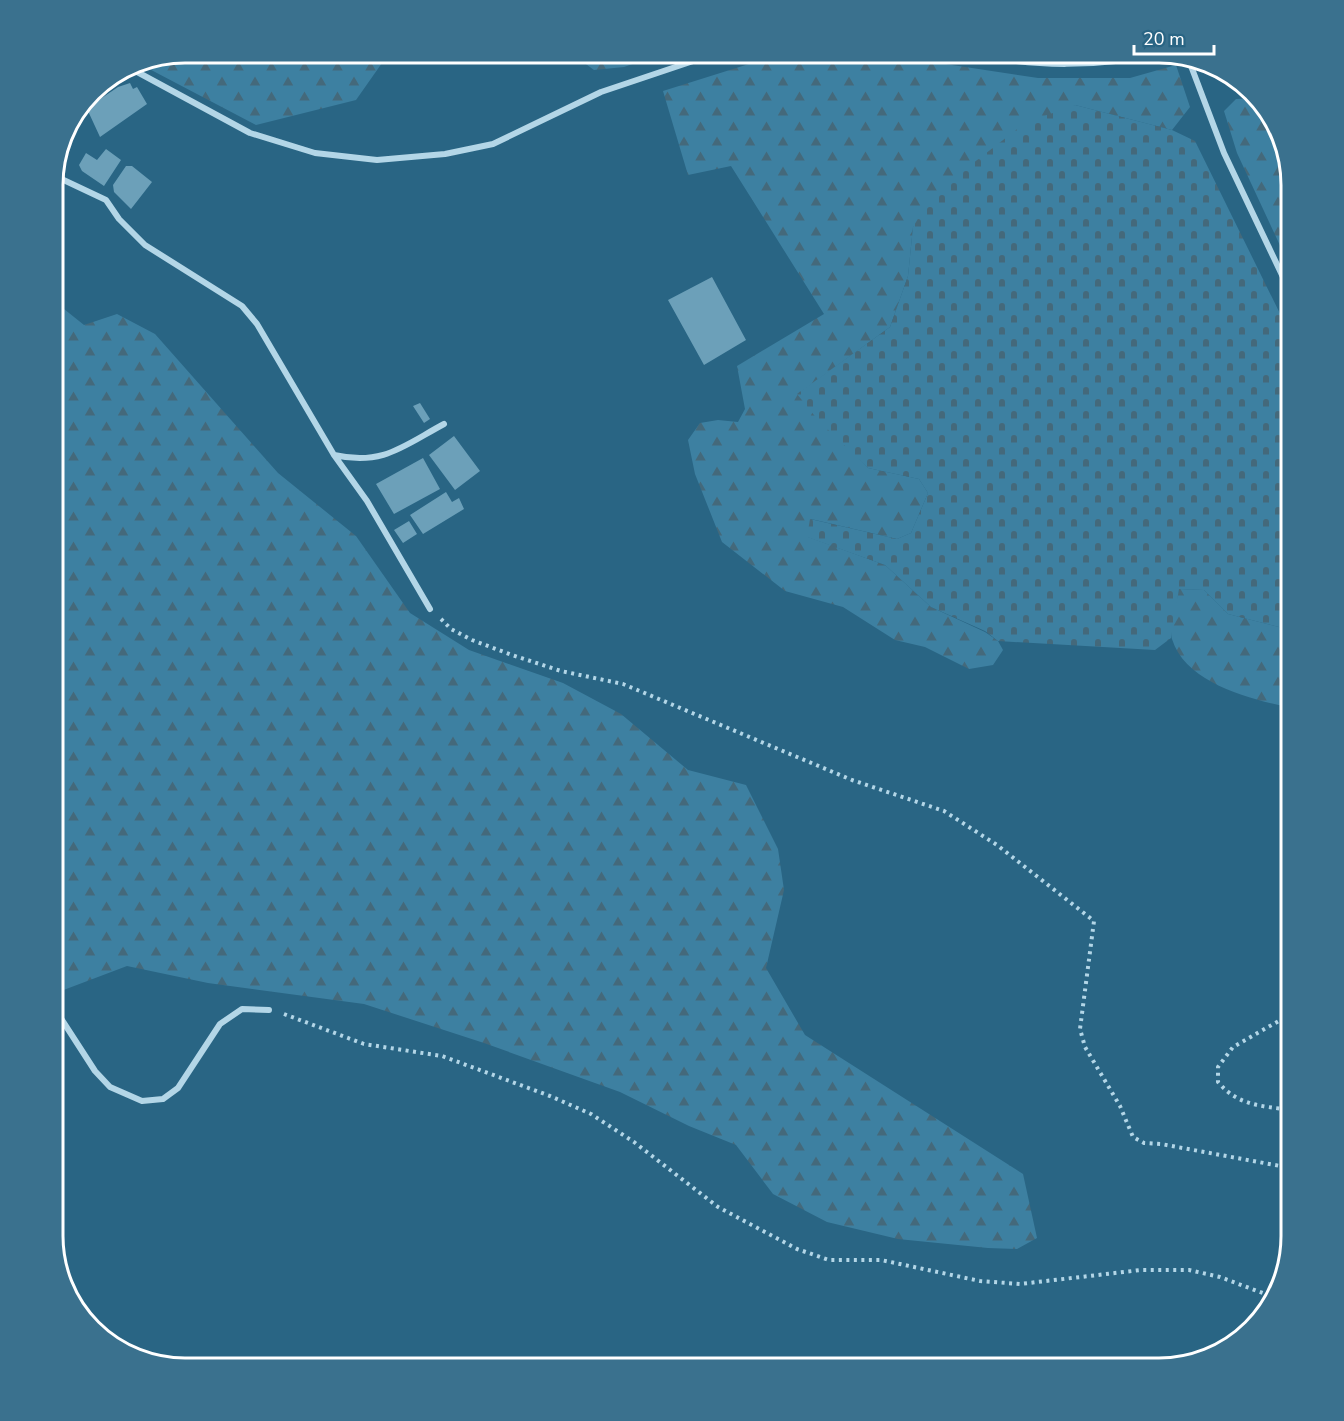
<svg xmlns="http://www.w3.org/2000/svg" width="1344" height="1421" font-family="'Nunito Sans',sans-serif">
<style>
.forest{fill:url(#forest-firs)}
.cemetery{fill:url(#cemetery-stones)}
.building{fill:#6ca0b9}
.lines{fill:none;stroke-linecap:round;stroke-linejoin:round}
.path{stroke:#b3d6e7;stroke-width:4;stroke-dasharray:3 4.5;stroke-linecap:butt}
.street{stroke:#b3d6e7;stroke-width:6}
.rim{fill:none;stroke:#fff;stroke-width:3}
</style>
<defs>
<pattern id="forest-firs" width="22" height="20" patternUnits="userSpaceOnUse" patternTransform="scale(1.5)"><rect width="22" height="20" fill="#3d80a1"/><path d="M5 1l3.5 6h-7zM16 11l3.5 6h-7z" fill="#44697b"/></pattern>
<pattern id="cemetery-stones" width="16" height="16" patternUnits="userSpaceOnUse" patternTransform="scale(1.5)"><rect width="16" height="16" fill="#3d80a1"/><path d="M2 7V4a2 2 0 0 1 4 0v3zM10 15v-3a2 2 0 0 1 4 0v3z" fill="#44697b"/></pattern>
</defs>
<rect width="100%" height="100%" fill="#296584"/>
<path class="forest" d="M185,53H389L356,100L256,125L136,62Z
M571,53H664L624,67L594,70Z
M784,53H898L919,60L1038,78H1130L1176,65L1190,107L1172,130L1075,105L913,227L908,276L890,327L798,394L868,468L919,479L928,493L911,533L897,539L811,519L808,537L885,565L931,607L985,632L998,641L1003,650L993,665L969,669L925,647L895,640L843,607L785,591L722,542L695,474L688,440L700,423L718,420L738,422L745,409L737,366L824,314L731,166L688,175L663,91Z
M1259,98L1282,134L1291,184V269L1237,153L1224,111L1236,99Z
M53,266L57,267L64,309L84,325L117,314L155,334L278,473L356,536L410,613L469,650L563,683L621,714L688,770L746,785L778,849L784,890L766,968L805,1035L1023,1174L1037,1238L1017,1249L988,1248L898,1239L827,1222L773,1194L736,1145L689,1126L620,1092L484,1043L364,1004L208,983L127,966L53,994Z
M1179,589L1204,590L1228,614L1291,630V708C1251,699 1186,684 1172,639C1169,630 1177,600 1179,589Z"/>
<path class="cemetery" d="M1075,105L1172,130L1195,141L1291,336V630L1228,614L1204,590L1179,589L1171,638L1155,650L998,641L985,631L931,607L885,565L807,537L810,519L897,539L911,533L928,493L919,479L868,468L818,420L797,394L890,327L908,276L913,227L933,194L1025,123Z"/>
<path class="building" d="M130,83L133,89L137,87L147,104L100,137L88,111L93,104L118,87Z
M106,149L121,160L104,186L82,171L79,165L86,153L97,160Z
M126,166H132L152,182L131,209L114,192L113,185Z
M712,277L746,340L704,365L668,300Z
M420,403L430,419L424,423L413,406Z
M454,436L480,471L455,490L429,455Z
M423,458L440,489L394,514L376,484Z
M446,492L452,502L459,498L464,509L423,534L410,515Z
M409,521L417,534L403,543L394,530Z"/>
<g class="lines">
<path class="path" d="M441,619L451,629L472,640L512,655L561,671L623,684L852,780L944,811L997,845L1094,921L1080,1029L1085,1047L1120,1106L1133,1137L1144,1143L1161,1144L1291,1168
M284,1014L364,1044L442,1056L550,1096L591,1114L634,1142L718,1207L797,1249L829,1260H881L980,1281L1020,1284L1141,1270H1189L1220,1277L1276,1298
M1291,1014L1233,1047L1218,1067V1082C1238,1106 1262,1106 1291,1110"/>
<path class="street" d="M975,53C1029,68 1104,67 1158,53
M1188,58L1224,153L1291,294
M128,67L250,133L315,153L377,160L445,154L493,144L601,92L717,53
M53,175L106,200L119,219L145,245L242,306L257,324L334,455L367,501L430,609
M334,455C383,466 403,446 444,424
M53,1006L95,1071L110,1087L142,1101L163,1099L178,1088L220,1024L242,1009L269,1010"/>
</g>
<path d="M0 0H1344V1421H0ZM185 63H1159A122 122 0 0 1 1281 185V1236A122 122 0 0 1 1159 1358H185A122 122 0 0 1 63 1236V185A122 122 0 0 1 185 63Z" fill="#3a718e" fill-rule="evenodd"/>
<path class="rim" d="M185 63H1159A122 122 0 0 1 1281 185V1236A122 122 0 0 1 1159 1358H185A122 122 0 0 1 63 1236V185A122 122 0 0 1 185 63Z"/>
<path d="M1134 45v9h80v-9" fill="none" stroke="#ffffff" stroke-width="3"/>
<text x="1143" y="45" font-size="18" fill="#ffffff" stroke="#296584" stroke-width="4.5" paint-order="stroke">20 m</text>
</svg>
